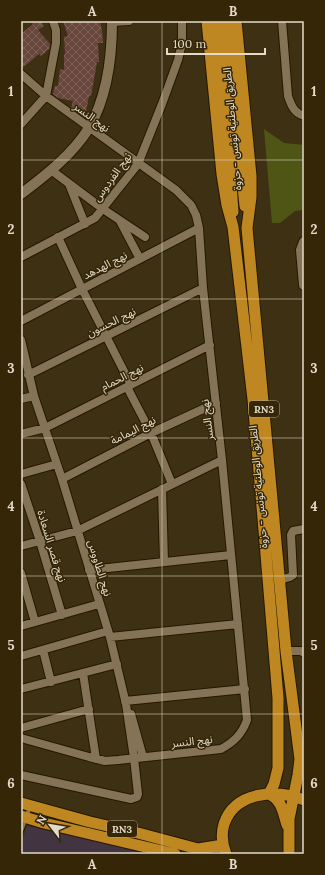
<svg xmlns="http://www.w3.org/2000/svg" width="325" height="875" font-family="Lora,'Noto Sans Arabic',serif">
<style>
.commercial{fill:#433441}
.park{fill:#4f5615}
.building{fill:url(#building-cross-hatch)}
.lines{fill:none;stroke-linecap:round;stroke-linejoin:round}
.service-casing{stroke:#251800;stroke-width:6}
.minor-casing{stroke:#251800;stroke-width:10}
.tertiary-casing{stroke:#251800;stroke-width:12}
.trunk-casing{stroke:#251800;stroke-width:13}
.service{stroke:#847455;stroke-width:4}
.minor{stroke:#847455;stroke-width:8}
.tertiary{stroke:#847455;stroke-width:10}
.trunk{stroke:#be8721;stroke-width:11}
.grid{fill:none;stroke:#e3dac9;stroke-width:1;stroke-opacity:0.55}
.labels{text-anchor:middle;stroke-width:3;stroke-linejoin:round;paint-order:stroke}
.shield{fill:#342607;stroke:#aea48f;stroke-width:1}
.shield-label{font-size:10px;font-weight:bold;fill:#e3dac9}
.street-label{font-size:11px;fill:#e3dac9;stroke:#342607}
.neatline{fill:none;stroke:#e3dac9;stroke-width:1.5}
.grid-label{font-size:13px;text-anchor:middle;font-weight:bold;fill:#e3dac9}
</style>
<defs>
<pattern id="building-cross-hatch" width="8" height="8" patternUnits="userSpaceOnUse"><rect width="8" height="8" fill="#68463c"/><path d="M0 0l8 8M0 8l8-8" fill="none" stroke="#7d6057"/></pattern>
</defs>
<rect width="100%" height="100%" fill="#3e3012"/>
<path class="commercial" d="M27,826L154,853V854H21V845Z"/>
<path class="park" d="M264,129L284,143L304,145V210L295,211L280,223H272Z"/>
<path class="building" d="M31,21H41L44,26L38,30L50,44L49,49L41,56L39,54L21,69V34L33,24Z
M63,21H100L102,31L103,43H98L99,62H97L91,96H89L86,112L74,109L71,108L73,101L58,98L53,94L55,86H58L60,69L64,70V54H65L64,37L68,36Z"/>
<g class="lines">
<defs>
<path id="service" d="M21,831L30,807"/>
<path id="minor" d="M282,21L288,96C291,105 294,113 304,116
M112,22L129,21
M21,74L46,96L176,190L191,205L196,215L199,228L203,288L222,460L247,720C242,734 234,742 221,749L118,760L105,761L89,757L21,738
M21,124L46,96L56,43V30L53,21
M51,170L103,209L145,237
M69,184L85,224
M120,221L140,259
M58,237L82,289L131,385
M21,257L95,218L138,164L162,104L178,60L182,43V21
M21,321L199,228
M21,340L34,396L62,479L110,637L126,704L134,758L138,794L137,797L131,799L21,775
M28,375L203,288
M127,387L151,433L172,484
M21,399L34,396
M21,434L45,428L210,345
M21,474L57,464
M62,479L151,433L216,403
M21,484L40,541L62,615
M162,489L164,562
M21,546L77,531L222,460
M89,570L231,555
M21,573L35,622
M280,580L290,577L293,575L291,535L293,531L304,529
M21,626L99,604
M110,637L238,624
M43,650L51,682
M286,651H301L304,653
M21,656L108,631
M83,673L96,759
M21,689L117,664
M125,701L245,689
M131,714L143,757
M21,728L89,709"/>
<path id="tertiary" d="M21,194C46,175 72,155 89,128C107,97 112,57 112,21
M304,242L301,250L304,285"/>
<path id="trunk" d="M207,21L222,174L227,205L233,227L253,399L278,698V768L274,784L269,794
M216,21L226,114L233,212
M226,21L245,206
M236,21L251,176V197L247,228L286,651L300,759L298,775L289,819V854
M269,794C282,800 283,812 287,825
M21,803L90,822L138,833L198,849L223,845
M21,816L44,823L175,854
M226,854C222,844 221,834 224,824C235,791 277,789 304,800"/>
</defs>
<use href="#service" class="service-casing"/>
<use href="#minor" class="minor-casing"/>
<use href="#tertiary" class="tertiary-casing"/>
<use href="#trunk" class="trunk-casing"/>
<use href="#service" class="service"/>
<use href="#minor" class="minor"/>
<use href="#tertiary" class="tertiary"/>
<use href="#trunk" class="trunk"/>
</g>
<path class="grid" d="M162,21V854M21,160H304M21,299H304M21,438H304M21,576H304M21,714H304"/>
<g class="labels">
<g class="shield">
<rect x="249" y="401" width="30" height="16" rx="3"/>
<rect x="107" y="821" width="30" height="16" rx="3"/>
</g>
<g class="shield-label">
<text x="264" y="413">RN3</text>
<text x="122" y="833">RN3</text>
</g>
<g class="street-label">
<text transform="translate(92 117) rotate(36)" y="4">نهج النسر</text>
<text transform="translate(232 129) rotate(-95)" y="4">الطريق الوطنية تونس - حزوة</text>
<text transform="translate(112 177) rotate(-54)" y="4">نهج الفردوس</text>
<text transform="translate(105 265) rotate(-27)" y="4">نهج الهدهد</text>
<text transform="translate(111 322) rotate(-26)" y="4">نهج الحسون</text>
<text transform="translate(122 377) rotate(-27)" y="4">نهج الحمام</text>
<text transform="translate(207 420) rotate(-97)" y="4">نهج النسر</text>
<text transform="translate(133 430) rotate(-27)" y="4">نهج اليمامة</text>
<text transform="translate(258 487) rotate(-95)" y="4">الطريق الوطنية تونس - حزوة</text>
<text transform="translate(52 546) rotate(73)" y="4">نهج قصر السعادة</text>
<text transform="translate(100 568) rotate(73)" y="4">نهج الطاووس</text>
<text transform="translate(192 741) rotate(-6)" y="4">نهج النسر</text>
</g>
</g>
<rect width="325" height="875" fill="none" stroke="#342607" stroke-width="44"/>
<g transform="translate(50 825) rotate(301)" stroke="#342607" stroke-width="3" paint-order="stroke">
<path d="M0-3L7 15L0 10L-7 15Z" fill="#e3dac9"/>
<text y="-6" font-size="11" font-weight="bold" text-anchor="middle" fill="#e3dac9">N</text>
</g>
<path d="M167 48v6h98v-6" fill="none" stroke="#e3dac9" stroke-width="2"/>
<text x="173" y="48" font-size="12" fill="#e3dac9" stroke="#342607" stroke-width="3" paint-order="stroke">100 m</text>
<rect x="22" y="22" width="281" height="831" class="neatline"/>
<g class="grid-label">
<text x="92" y="16">A</text>
<text x="233" y="16">B</text>
<text x="11" y="96">1</text>
<text x="314" y="96">1</text>
<text x="11" y="234">2</text>
<text x="314" y="234">2</text>
<text x="11" y="373">3</text>
<text x="314" y="373">3</text>
<text x="11" y="511">4</text>
<text x="314" y="511">4</text>
<text x="11" y="650">5</text>
<text x="314" y="650">5</text>
<text x="11" y="788">6</text>
<text x="314" y="788">6</text>
<text x="92" y="869">A</text>
<text x="233" y="869">B</text>
</g>
</svg>
